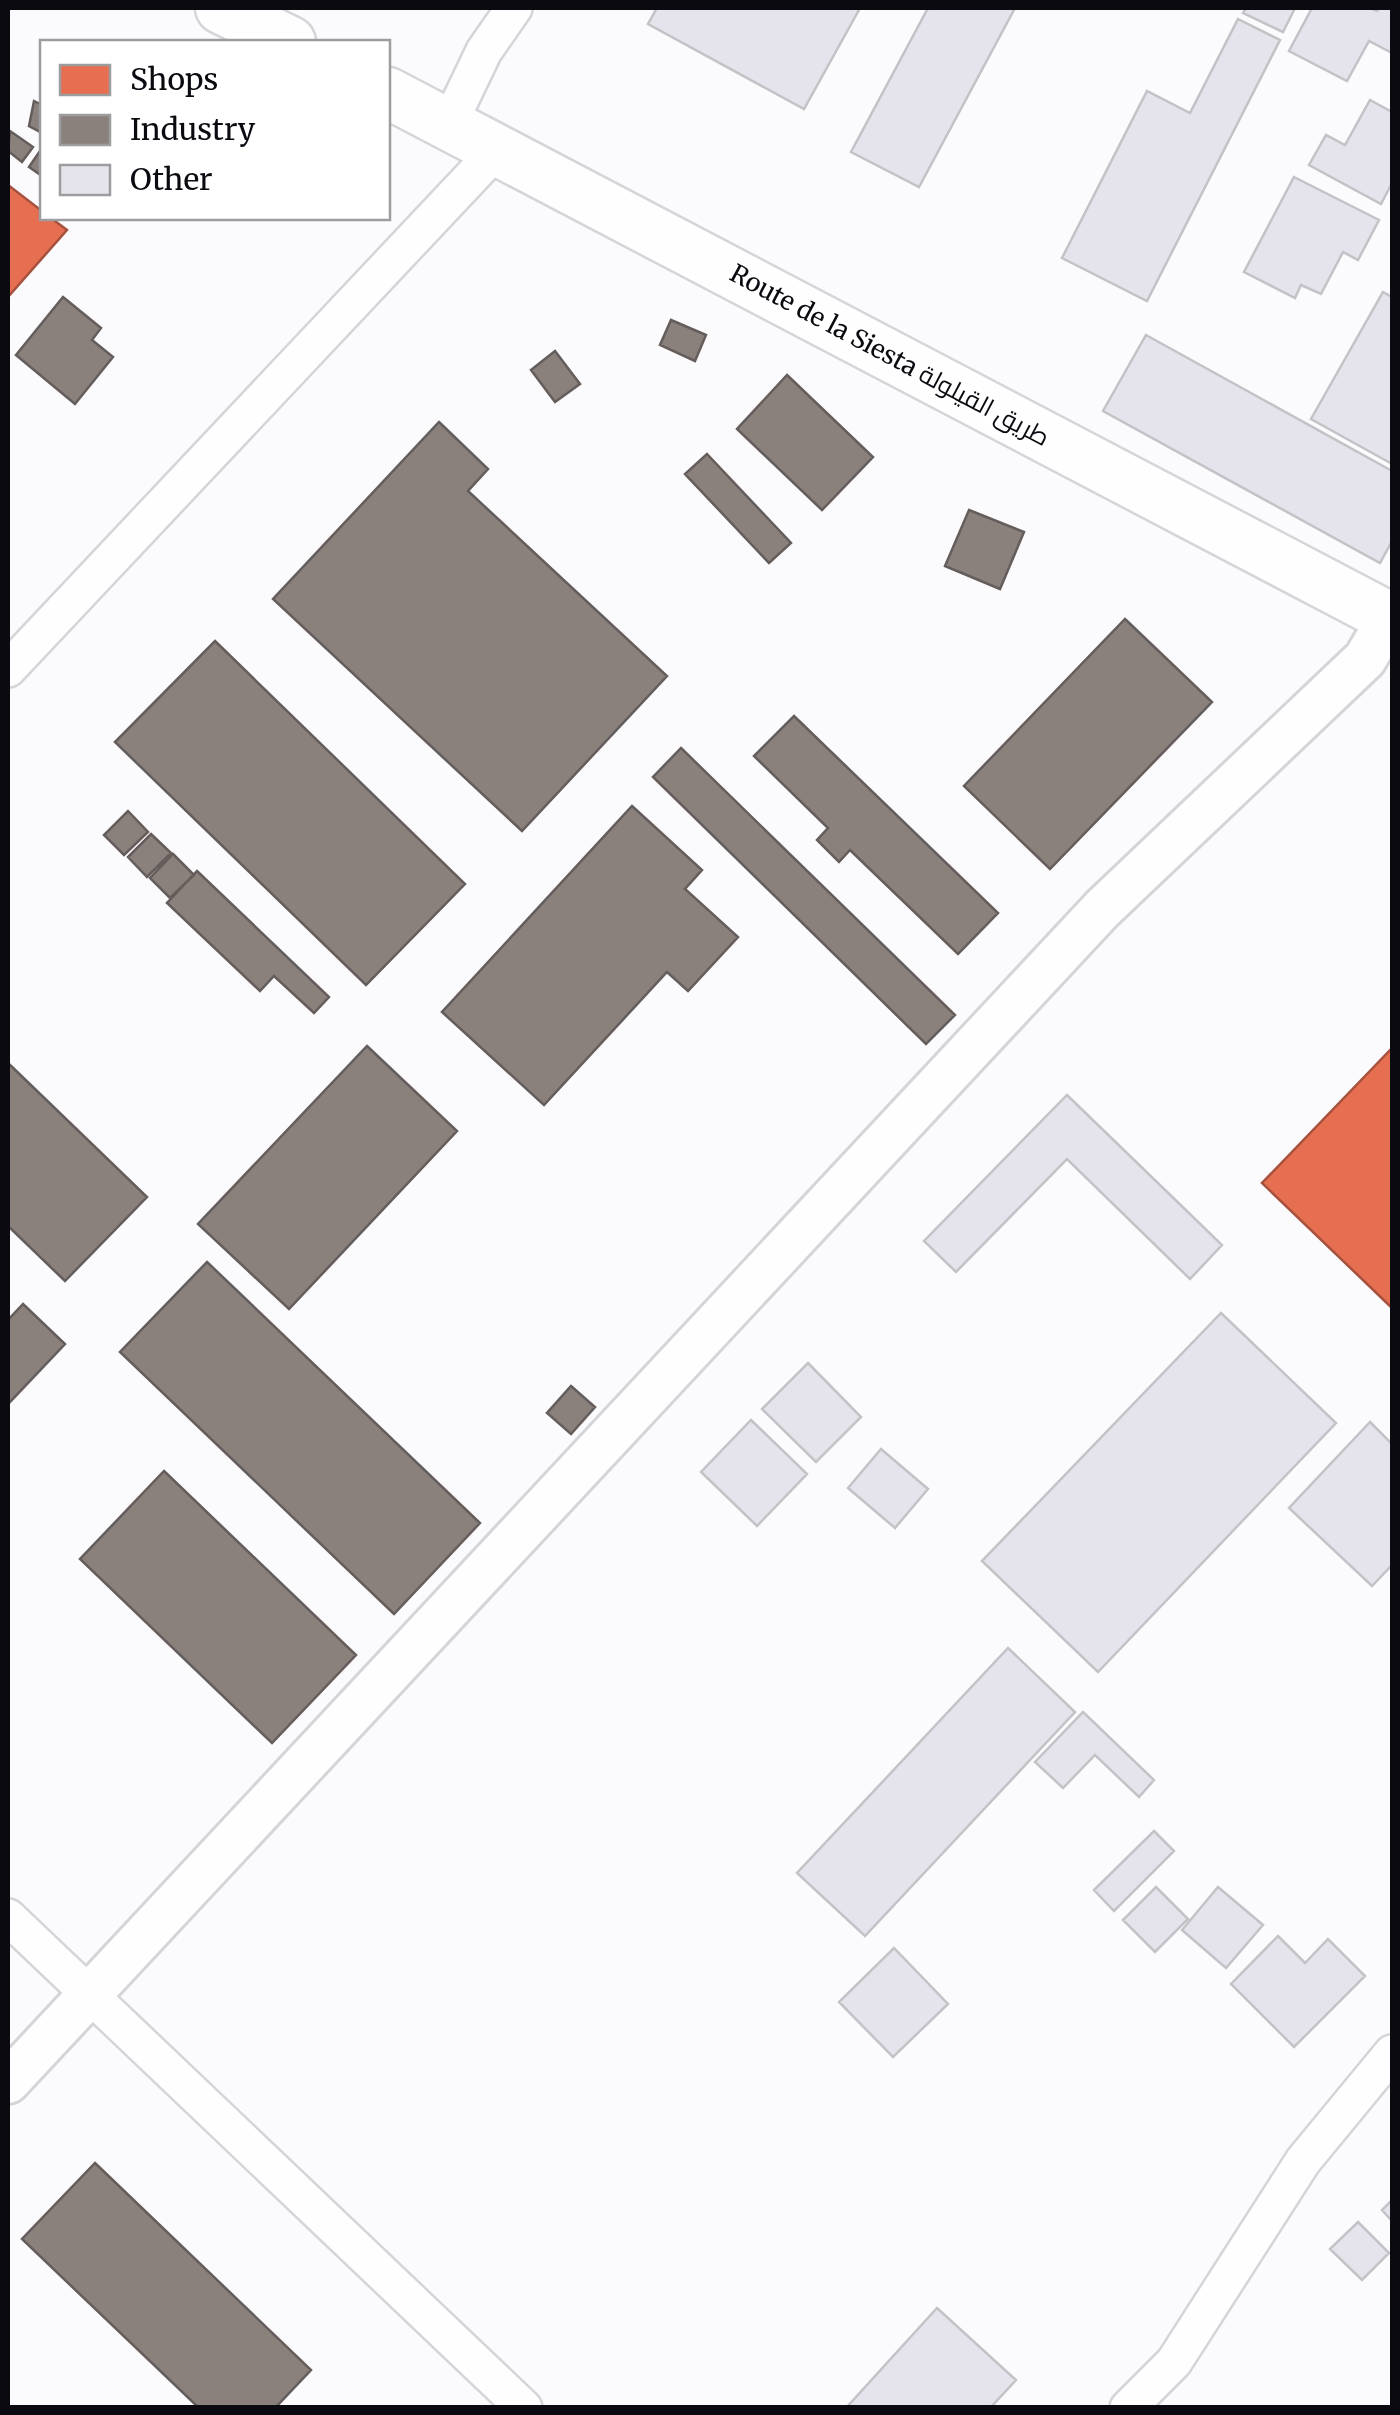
<svg xmlns="http://www.w3.org/2000/svg" width="1400" height="2415" font-family="Merriweather,Cairo,serif">
<style>
.shops{fill:#e76f51;stroke:#a5513e;stroke-width:2.5}
.industry{fill:#8a817c;stroke:#645d5c;stroke-width:2.5}
.building{fill:#e5e4ec;stroke:#c3c2c6;stroke-width:2.5}
.lines{fill:none;stroke-linecap:round;stroke-linejoin:round}
.minor-casing{stroke:#d5d4d8;stroke-width:40}
.tertiary-casing{stroke:#d5d4d8;stroke-width:48}
.secondary-casing{stroke:#d5d4d8;stroke-width:55}
.minor{stroke:#fefeff;stroke-width:35}
.tertiary{stroke:#fefeff;stroke-width:42}
.secondary{stroke:#fefeff;stroke-width:50}
.labels{text-anchor:middle;stroke-width:10;stroke-linejoin:round;paint-order:stroke}
.street-label{font-size:25px;fill:#0b0a10;stroke:#fff}
</style>
<rect width="100%" height="100%" fill="#fbfafc"/>
<path class="shops" d="M8,185L42,211V218H51L67,230L8,297Z
M1392,1048V1308L1262,1183Z"/>
<path class="industry" d="M34,101L42,105V133L29,126Z
M10,131L33,147L22,162L8,151Z
M40,151L42,153V176L29,167Z
M63,297L101,328L92,340L113,357L75,404L16,355Z
M671,320L706,335L695,361L660,345Z
M555,351L580,384L555,402L531,370Z
M787,375L873,457L822,510L737,429Z
M439,422L488,469L468,491L667,676L522,831L273,599Z
M707,454L791,543L769,563L685,474Z
M969,510L1024,532L1000,589L945,566Z
M1125,619L1212,702L1050,869L964,786Z
M215,641L465,884L366,985L115,742Z
M794,716L998,913L958,954L850,850L839,862L817,840L828,828L754,756Z
M681,748L955,1015L926,1044L653,777Z
M632,806L702,870L685,889L738,937L688,991L667,972L544,1105L442,1012Z
M128,811L148,832L124,855L104,835Z
M151,834L171,853L147,877L128,857Z
M173,854L194,875L170,898L150,878Z
M197,871L329,997L314,1013L274,976L260,991L167,903Z
M367,1046L457,1131L289,1309L198,1224Z
M8,1063L147,1197L65,1281L8,1226Z
M207,1262L480,1523L394,1614L120,1352Z
M23,1304L65,1344L8,1404V1320Z
M571,1386L595,1407L571,1434L547,1413Z
M164,1471L356,1655L272,1743L80,1559Z
M95,2163L311,2370L275,2408H199L22,2239Z"/>
<path class="building" d="M657,8H860L804,109L648,24Z
M928,8H1015L919,187L851,152Z
M1246,8H1295L1283,32L1243,13Z
M1312,8H1370L1377,11L1379,8H1392V53L1369,41L1347,81L1289,51Z
M1238,19L1280,40L1147,301L1062,258L1147,91L1190,113Z
M1370,100L1392,112V183L1381,204L1309,165L1326,135L1345,145Z
M1294,177L1379,220L1358,260L1343,252L1321,294L1301,285L1295,298L1244,272Z
M1383,292L1392,297V464L1311,419Z
M1146,335L1392,471V541L1380,563L1103,411Z
M1067,1095L1222,1245L1190,1279L1067,1159L956,1272L924,1241Z
M1221,1313L1336,1423L1098,1672L982,1561Z
M808,1363L861,1417L816,1462L762,1409Z
M751,1420L807,1474L757,1526L701,1472Z
M1370,1422L1392,1444V1565L1372,1586L1289,1508Z
M881,1449L928,1489L895,1528L848,1488Z
M1008,1648L1075,1712L865,1936L797,1873Z
M1083,1712L1154,1780L1139,1797L1095,1755L1063,1788L1035,1762Z
M1154,1831L1174,1851L1114,1911L1094,1890Z
M1156,1887L1188,1919L1155,1952L1123,1920Z
M1218,1887L1263,1925L1226,1968L1182,1930Z
M1278,1936L1305,1963L1328,1939L1365,1976L1294,2047L1231,1984Z
M894,1948L948,2004L893,2057L839,2002Z
M1392,2200V2221L1382,2210Z
M1358,2222L1389,2253L1362,2280L1330,2249Z
M937,2308L1016,2380L990,2408H846Z"/>
<g class="lines">
<defs>
<path id="minor" d="M449,124L484,51L514,8
M8,669L496,151
M8,1917L524,2408
M1128,2408L1174,2362L1303,2161L1392,2053"/>
<path id="tertiary" d="M8,2082L1102,909L1365,659L1390,617"/>
<path id="secondary" d="M221,8L290,42
M388,93L1392,619"/>
</defs>
<use href="#minor" class="minor-casing"/>
<use href="#tertiary" class="tertiary-casing"/>
<use href="#secondary" class="secondary-casing"/>
<use href="#minor" class="minor"/>
<use href="#tertiary" class="tertiary"/>
<use href="#secondary" class="secondary"/>
</g>
<g class="labels">
<g class="street-label">
<text transform="translate(890 355) rotate(28)" y="9">Route de la Siesta طريق القيلولة</text>
</g>
</g>
<rect width="1400" height="2415" fill="none" stroke="#0b0a10" stroke-width="20"/>
<rect x="40" y="40" width="350" height="180" fill="#ffffff" stroke="#9d9d9f" stroke-width="2.5"/>
<rect x="60" y="65" width="50" height="30" fill="#e76f51" stroke="#9d9d9f" stroke-width="2.5"/>
<text x="130" y="90" font-size="30" fill="#0b0a10">Shops</text>
<rect x="60" y="115" width="50" height="30" fill="#8a817c" stroke="#9d9d9f" stroke-width="2.5"/>
<text x="130" y="140" font-size="30" fill="#0b0a10">Industry</text>
<rect x="60" y="165" width="50" height="30" fill="#e5e4ec" stroke="#9d9d9f" stroke-width="2.5"/>
<text x="130" y="190" font-size="30" fill="#0b0a10">Other</text>
</svg>
